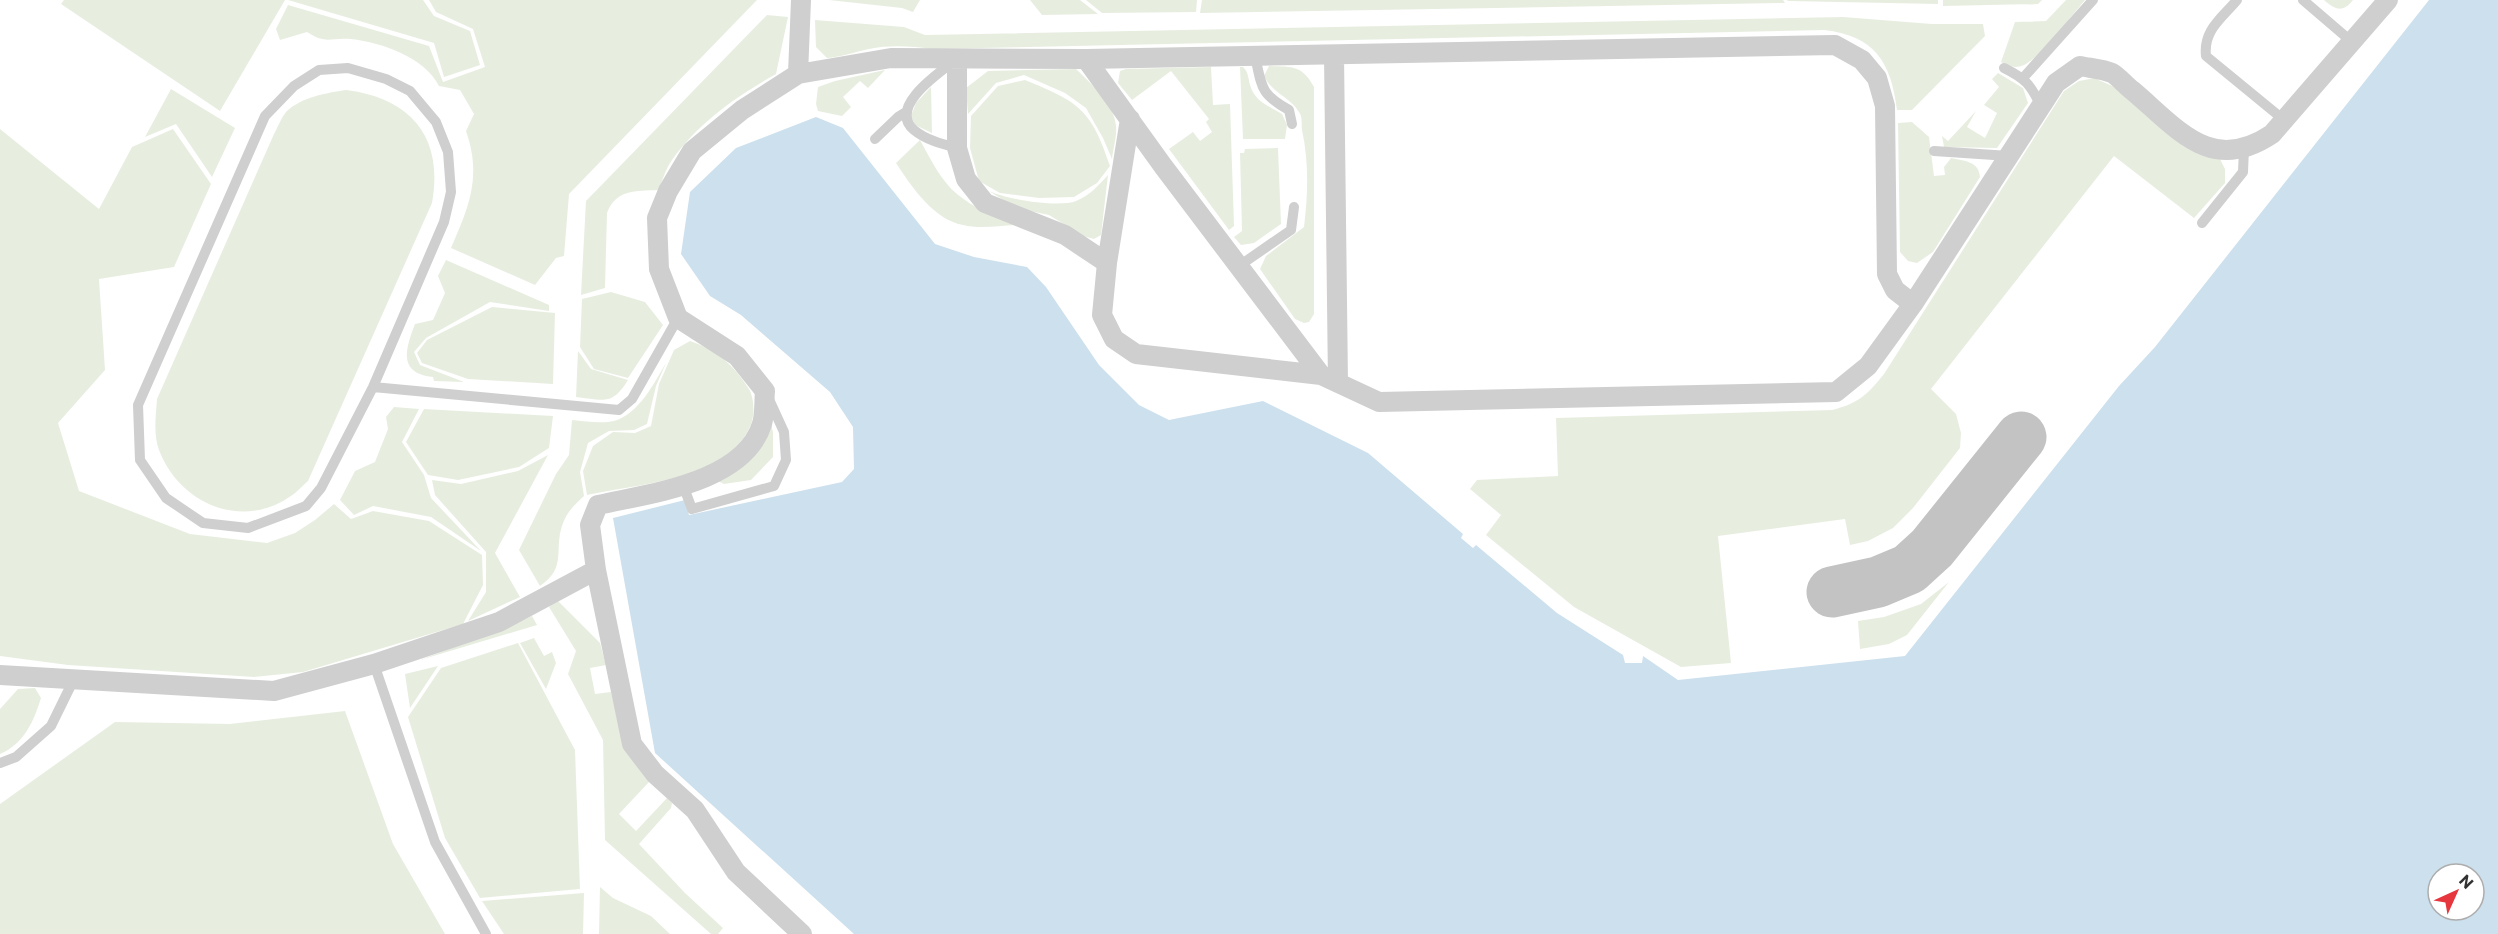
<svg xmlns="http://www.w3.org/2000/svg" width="2498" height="934" font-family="Commissioner,sans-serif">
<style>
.green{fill:#e7eee0}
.water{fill:#cde0ed;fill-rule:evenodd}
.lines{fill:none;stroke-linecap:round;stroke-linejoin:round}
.taxiway{stroke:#c3c3c3;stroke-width:51}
.service{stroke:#cfcfcf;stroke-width:10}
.minor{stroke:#cfcfcf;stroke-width:20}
</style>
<rect width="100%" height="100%" fill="#fff"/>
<path class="green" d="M64,0H285L220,111L61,4Z
M288,0H423L434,16L470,31L480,65L444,77L434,43Z
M429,0H757L569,194L564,256L556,258L535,285L451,248C469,206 482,177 466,131L474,114L460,90L439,86C424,57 383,43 351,39C330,37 327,45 307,32L280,40L276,29L288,5L429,46L443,82L485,67L473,29L436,12Z
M829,0H920L913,12L902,8Z
M1030,0H1080L1098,14L1042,15Z
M1086,0H1197L1196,12L1102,13Z
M1202,0H1783L1785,3L1200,13Z
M1787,0H1938V4L1788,1Z
M1943,0H2042L2038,4L1943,6Z
M2066,0H2085C2071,16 2041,57 2024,65C2015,69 2009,66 2001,62L2015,22L2046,21Z
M2324,0H2353C2343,13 2335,10 2324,0Z
M767,15L788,17L776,74C737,96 699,122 672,160C666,168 663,180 658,190C636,191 616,189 607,213L605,288L581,295L586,201Z
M1843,17L1932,24H1983L1985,36L1912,110H1897C1891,62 1875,36 1824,30L931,49C911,46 889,45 869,49C854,52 842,57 827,58L816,47L815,20L904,27L925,35Z
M1269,66C1293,67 1302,65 1314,87V314L1309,322L1304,323L1295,319L1260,269L1266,256L1304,227C1308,195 1309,162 1302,130C1301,124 1303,117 1299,112C1289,96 1273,94 1264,76Z
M1211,67L1213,105L1230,104L1234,226L1229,230L1169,149L1193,132L1200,141L1212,132L1206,122L1209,119L1171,71L1132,100L1118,83L1120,71L1126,69Z
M1240,67H1243C1249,73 1248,78 1250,85C1255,102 1269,106 1282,114L1287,125L1285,139H1243Z
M1076,69C1091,84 1114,103 1116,126C1117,137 1113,149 1112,159L1103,138L1086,108L1065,93L1024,75L996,83L968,114L966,88L988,71Z
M885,70L868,88L860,81L843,97L851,107L842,116L818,111L816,104L818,87L835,81Z
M1998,73L2023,88L2028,103L1997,148L1944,147L1942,136L1948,141L1976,111L1967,127L1985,138L1997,113L1984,105L1999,87L1992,79Z
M2095,78C2102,82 2109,84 2116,88C2155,112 2171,149 2220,159L2225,169V183L2194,218L2114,156L1931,389L1956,414L1961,433L1960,448L1913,508L1893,528L1868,541L1850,545L1845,519L1718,536L1731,663L1681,667L1574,607L1486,535L1501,515L1470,489L1477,480L1558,476L1556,418L1832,410C1859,403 1867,395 1884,374L2064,91L2079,81Z
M1025,80C1079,102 1091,109 1110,166L1097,183L1074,197L1039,198L1000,193L979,181L970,148L971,116L998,86Z
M931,87L932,133L915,125L911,116L916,103Z
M171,89L235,128L212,177L176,124L145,137Z
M346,90C411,98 444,137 432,203L308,481C302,486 297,492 291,496C241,531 179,503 159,450C153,434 156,415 157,399L274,134C278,127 281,118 286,112C301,97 327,93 346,90Z
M1912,122L1929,137L1934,176L1945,175L1944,167L1951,158C1964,161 1979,161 1980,177L1933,252L1917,263L1908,261L1900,252L1898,123Z
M0,129L99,209L132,147L173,129L211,184L174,267L99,279L105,370L58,423L79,491L190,534L267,543L295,533L315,520L334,504L351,519L373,511L429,521L482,555L483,585L463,624L303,672L254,677L68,665L0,656Z
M920,140C930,158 941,181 957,194C974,208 995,217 1015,225C998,226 979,229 963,225C934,220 911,186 896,163Z
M1278,148L1281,224L1254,243L1241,245L1234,237L1242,231L1240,153H1244L1245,149Z
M1108,175L1101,235L1094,239L1083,236L1049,215L1016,208L989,191C1005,199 1059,208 1076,201C1089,196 1099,185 1108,175Z
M446,260L549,305V311L490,302L426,338L414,352L420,365L464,382L434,381L433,377C398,373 405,350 415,324L433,320L445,293L438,276Z
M611,292L645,302L663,325L628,378L594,369L580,347L582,299Z
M492,307L555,313L553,384L468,379L422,363L417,353L427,340Z
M690,341C716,349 734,365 749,389C754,398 755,414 751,424C730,479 639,484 587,495L583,471L593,446L613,432L635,433L651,426L659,384L674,350Z
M578,351L591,369L628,380C612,406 604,400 576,397Z
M666,363L656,386L647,424L634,430L609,431L588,443L580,472L584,496C574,505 566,513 562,526C554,550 567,568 540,586L519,550L556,474L569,455L572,420C585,421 601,424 614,421C639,414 654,383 666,363Z
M394,407L419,409L402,442L424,475L431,498L481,551L431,517L373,506L354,515L340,500L355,471L375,462L388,429L386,417Z
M424,409L553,416L549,448L519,467L458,480L428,475L406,442Z
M770,421L773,432V457L751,480L724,484L718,481Z
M548,455L495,553L520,597L468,621L486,592V552L435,495L432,480L461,484L518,471Z
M1949,582L1907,635L1889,644L1860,649L1858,621L1884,617L1921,604Z
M557,600L600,643L606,665L590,668L595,694L611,692L623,740L649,782L619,814L636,831L667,798L672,803L671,808L639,844L685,893L723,928L718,934H711L605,840L603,740L568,674L576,651L549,607Z
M532,616L537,625L420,660L500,630Z
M534,638L544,656L552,652L556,663L546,689L520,643Z
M518,643L575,750L580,889L480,898L445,838L408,717L441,668Z
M438,666L410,708L405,674Z
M35,688L41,698C34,721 24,744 0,754V709L18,689Z
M345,711L393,844L445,934H0V804L115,722L230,724Z
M600,887L613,898L651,916L670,934H599Z
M584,893L583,934H504L482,901Z"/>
<path class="water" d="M2429,0H2498V934H854L655,753L613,518L685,500L689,515L842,482L854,469L853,427L830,392L741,315L710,296L681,254L690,192L736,148L816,117L843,128L935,244L974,257L1027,267L1046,287L1099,365L1139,405L1169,420L1263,401L1368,453L1463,534L1461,538L1473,548L1476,545L1557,613L1623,655L1625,663H1642L1643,656L1678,680L1905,656L2119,386L2155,347ZM2438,874H2474V910H2438Z"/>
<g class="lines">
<path class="taxiway" d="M1832,592L1878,582L1909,569L1932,548L2021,437"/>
<path class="service" d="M2237,0C2222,18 2203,30 2206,56L2284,120
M2303,0L2352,42
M1255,56C1262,87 1260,94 1289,110L1292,124
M957,59C940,72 887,107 914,130C926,140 942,144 957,148
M348,68L386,79L410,91L436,122L448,152L451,192L444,222L373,387L321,488L306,506L248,528L203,523L166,498L140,460L138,405L265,116L294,86L319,70Z
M2004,68C2026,79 2030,84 2041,106
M2023,78L2093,0
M875,139L898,117L906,112
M1934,151L2009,156
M2202,223L2243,172L2244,148
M1239,266L1291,230L1294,207
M373,387L619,410L632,399L678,318
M683,485L692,509L774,486L786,460L784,432L768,397
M374,664L435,842L486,934
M0,763L16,757L51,726L74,679"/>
<path class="minor" d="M1334,55L1338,383
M957,59V148L966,179L985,203L1065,235L1107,263
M1086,59L1163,166L1321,375
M798,74L801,0
M1130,119L1107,263L1102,315L1114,339L1136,354L1321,375L1379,402L1836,392L1868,366L1913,304L2056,83L2080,66C2089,68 2103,69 2112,73C2119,77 2126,86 2133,91C2178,129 2211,175 2272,134L2388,0
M0,675L274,691L374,664L499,622L596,570
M802,934L736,872L695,810L655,774L632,744L596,570L590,525L598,505C650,493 744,483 762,424C765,414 764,401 765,391L737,356L678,318L659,269L657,218L668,191L692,151L742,110L798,74L891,58L1086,59L1835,45L1862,60L1877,78L1885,106L1887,274L1895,290L1913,304"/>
</g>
<g transform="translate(2456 892) rotate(45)"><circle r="28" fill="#ffffff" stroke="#adadad" stroke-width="1.5"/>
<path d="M0-4.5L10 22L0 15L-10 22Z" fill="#e6363e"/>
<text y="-9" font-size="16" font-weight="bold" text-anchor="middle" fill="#323232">N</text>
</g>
</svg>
